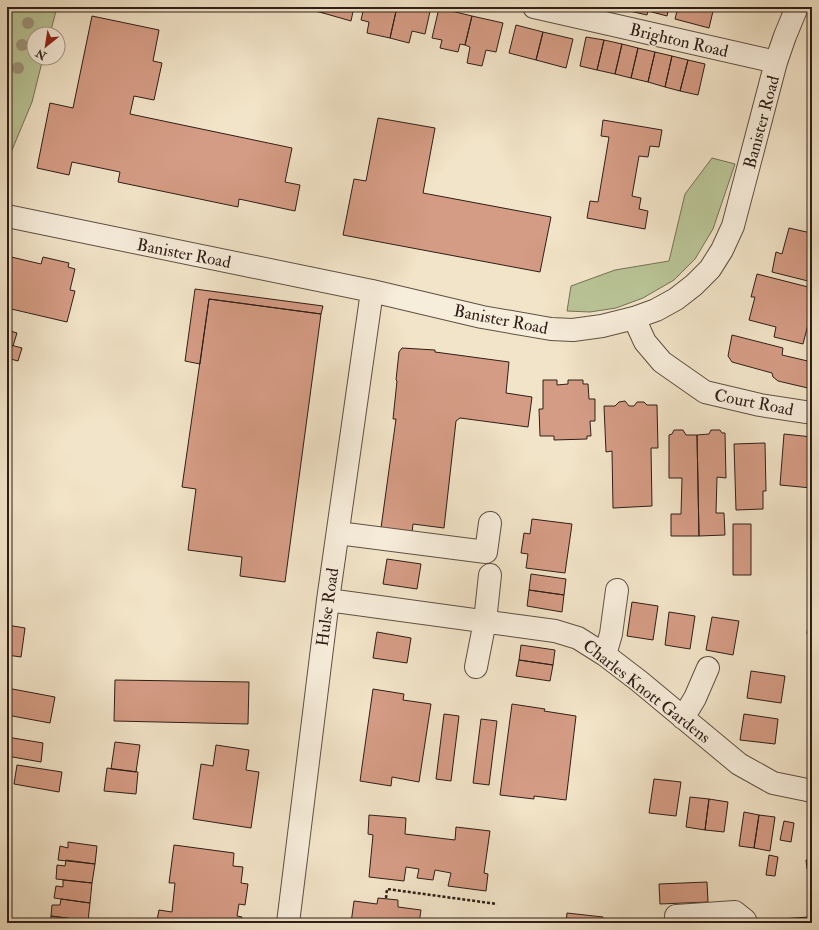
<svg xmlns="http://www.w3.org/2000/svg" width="819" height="930" font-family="'IM FELL Double Pica',serif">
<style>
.green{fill:#b9c496;stroke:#747156}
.building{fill:#d59c85;stroke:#2e1e17}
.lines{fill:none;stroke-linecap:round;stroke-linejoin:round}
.minor-casing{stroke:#5f5043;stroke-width:24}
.path{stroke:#2e1e17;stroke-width:2.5;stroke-dasharray:3 2;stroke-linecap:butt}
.minor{stroke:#f7eddb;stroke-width:22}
.tree{fill:#9d937c}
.labels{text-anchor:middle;stroke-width:3;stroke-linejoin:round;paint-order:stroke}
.street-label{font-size:17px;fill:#2e1e17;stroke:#f7eddb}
</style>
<rect width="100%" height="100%" fill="#f2e4c8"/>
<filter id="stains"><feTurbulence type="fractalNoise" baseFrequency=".005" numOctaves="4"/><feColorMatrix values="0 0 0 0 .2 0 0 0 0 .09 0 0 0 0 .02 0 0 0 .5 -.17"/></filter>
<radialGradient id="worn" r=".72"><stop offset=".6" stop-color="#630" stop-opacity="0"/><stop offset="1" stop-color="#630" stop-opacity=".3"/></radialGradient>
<path class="green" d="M7,7H57L50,34H34V58H43L32,102L7,162Z
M712,158L735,164L713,229L695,259L674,280L643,298L616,308L590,312L567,311L571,286L615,270L669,261L685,194Z"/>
<path class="building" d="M297,7H324L323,13Z
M324,7H354L351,21L323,13Z
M364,7H397L390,38L367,33L369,22L361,20Z
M397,7H431L425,34L412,31L409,43L390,38Z
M622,7H669L667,16L648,11L647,15L621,9Z
M678,7H714L709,28L675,19Z
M439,8L472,16L465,45L460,44L458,52L440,48L442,40L432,38Z
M92,16L159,30L153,61L162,63L154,100L134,96L130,114L292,148L285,182L300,185L295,211L239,199L238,207L118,182L120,172L72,162L69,175L37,168L50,103L73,108Z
M472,16L503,23L496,52L486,50L482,66L467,63L470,47L465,45Z
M516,25L543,32L536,60L509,53Z
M543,32L573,39L566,68L536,60Z
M586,37L604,40L597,70L580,66Z
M604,40L622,44L615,74L597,70Z
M622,44L638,48L631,78L615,74Z
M638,48L655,52L648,82L631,78Z
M655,52L672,56L665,87L648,82Z
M672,56L688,60L680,91L665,87Z
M688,60L705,64L698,95L680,91Z
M378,118L435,128L423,193L551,217L540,272L343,235L354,179L366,181Z
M603,120L662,130L659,147L650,146L648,157L639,156L632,196L641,198L639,209L648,211L645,229L587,218L590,201L598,202L609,137L601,136Z
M789,228L811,233L812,282L772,272L776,252L782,254Z
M7,256L41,264L43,257L69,263L68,267L75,269L70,290L75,291L67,322L7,308Z
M757,274L812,288V309L803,344L774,337L776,327L749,320L755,297H751Z
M195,289L323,306L321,314L209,299L200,364L185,361Z
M209,299L321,314L285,582L240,576L242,557L188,550L196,489L182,487Z
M7,330L17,333L13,346L7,344Z
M732,335L783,348L782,355L812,362V389L778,381L773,377L772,373L732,362L728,356Z
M7,344L22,348L18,361L7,358Z
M402,348L435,350V352L509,362L506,393L532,397L528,427L460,418L456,421L444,528L413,524L412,533L381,528L396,419H393L397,381L396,380L399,352Z
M543,380H557V385L568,384V380H583V384H588L589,399H595V421H590L591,436H587V439L554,440V436H540L539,409H543Z
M625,401L629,406H634L637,402H644L647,405H657L658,448H651L652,506L613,508L612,451L606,452L604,406H615L619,402Z
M674,430H683L686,435H697L699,536H671V514H681L682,478H669V435L672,434Z
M711,430H720L722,433H725L726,478L717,477L716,513H724L725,535L699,536L697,435L709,434Z
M784,434L812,437V491H811V488L780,485Z
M765,443L766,491H763V509L736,510L734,444Z
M532,519L572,524L565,573L526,568L528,554L521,553L524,533L530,534Z
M733,524H751V575H733Z
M387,559L421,564L417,589L383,584Z
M531,574L566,579L564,595L529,590Z
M811,588H812V612H809Z
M529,590L564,595L562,612L527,606Z
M632,602L658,606L653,640L627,636Z
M669,612L695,616L690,649L665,645Z
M809,612H812V635L807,634Z
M712,617L739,621L733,655L706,650Z
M7,625L25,628L21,657L7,655Z
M377,632L411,638L407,663L373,658Z
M521,645L555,650L553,665L519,660Z
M519,660L553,665L550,681L516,676Z
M751,671L785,676L781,703L747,698Z
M115,680L249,682L248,724L114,721Z
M7,688L55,697L50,723L7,715Z
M373,689L404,694L403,700L431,704L419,782L392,777L391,786L360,781Z
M512,704L545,709L544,711L576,716L566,800L534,796V799L500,795Z
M444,714L459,716L451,781L436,779Z
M744,714L778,719L775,744L740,740Z
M481,719L497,721L489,785L473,783Z
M7,737L43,743L41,762L7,756Z
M115,742L140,745L136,772L111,769Z
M216,745L249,750L246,770L259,772L251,828L193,819L201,764L213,766Z
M17,765L62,772L59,792L14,784Z
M107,768L138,772L136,794L104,791Z
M654,779L681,782L676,816L649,813Z
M690,797L709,799L705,830L686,827Z
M709,799L728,802L724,832L705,830Z
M744,812L759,815L754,848L739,846Z
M369,815L406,818L405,834L455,840L456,827L490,831L484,873L488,874L486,891L448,886L451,873L435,870L433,880L417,878L419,869L406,867L404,881L369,877L373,835L368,834Z
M759,815L775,817L770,851L754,848Z
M784,821L794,823L791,842L780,840Z
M68,842L97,846L95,864L58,860L60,846L68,848Z
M174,845L234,853L233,866L243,867L241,883L248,884L245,905L239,904L237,916L242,917L241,923H165V921L157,920L159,910L172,912L175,883H169Z
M769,855L778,857L775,876L766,875Z
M812,859V868L807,869L806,860Z
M66,860L95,864L92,883L56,879L57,865L65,866Z
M63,880L92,883L90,903L54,898L56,886L63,887Z
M707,882L708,902L660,904L659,884Z
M378,898L398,900V907L421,910L419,923H351L354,901L377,904Z
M61,899L90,903L88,921L51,916L52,905H60Z
M808,910H812V923H809Z
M567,913L603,917L602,923H566Z
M51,916L88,921V923H50Z
M809,917V923H794V918Z
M794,918V923H780V919Z"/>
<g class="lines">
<defs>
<path id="minor" d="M534,7L776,62
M7,216L372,291L482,317L551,329L573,330L602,326L634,318L656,310L676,299L694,285L710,269L722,250L733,226L776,62L785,36L797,7
M634,318L645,342L662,362L705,392L760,405L812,413
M338,533L486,552L490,523
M328,600L555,631L578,638L605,655L639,681L739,764L773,783L812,791
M605,655L611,634L617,590
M476,667L485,621L490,575
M683,718L695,698L708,668
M676,916L735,912L745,920L746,923
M288,923L328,600L372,291"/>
</defs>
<use href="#minor" class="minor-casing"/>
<path class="path" d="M386,898L387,889L497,904"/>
<use href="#minor" class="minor"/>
</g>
<g class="tree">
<circle cx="28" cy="23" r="6"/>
<circle cx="22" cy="45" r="6"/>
<circle cx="18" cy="68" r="6"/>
</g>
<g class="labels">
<g class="street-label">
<text transform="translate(679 40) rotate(13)" y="6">Brighton Road</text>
<text transform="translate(761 122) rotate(-75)" y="6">Banister Road</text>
<text transform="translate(184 253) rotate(11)" y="6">Banister Road</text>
<text transform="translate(501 319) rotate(11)" y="6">Banister Road</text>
<text transform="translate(754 402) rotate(11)" y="6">Court Road</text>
<text transform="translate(327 607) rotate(-82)" y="6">Hulse Road</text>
<text transform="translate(647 691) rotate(38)" y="6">Charles Knott Gardens</text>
</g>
</g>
<rect width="819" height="930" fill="none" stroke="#f2e4c8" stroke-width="24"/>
<rect x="8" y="8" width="803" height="914" fill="none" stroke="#2e1e17" stroke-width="2"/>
<rect x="12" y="12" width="795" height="906" fill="none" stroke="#2e1e17"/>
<g transform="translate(46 46) rotate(210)"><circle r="19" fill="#f7eddb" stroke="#a79a8d"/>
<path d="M0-3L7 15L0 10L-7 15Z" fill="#8f2418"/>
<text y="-6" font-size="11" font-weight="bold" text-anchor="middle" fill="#2e1e17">N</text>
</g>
<rect width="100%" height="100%" filter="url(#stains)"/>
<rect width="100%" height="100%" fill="url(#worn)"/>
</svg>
